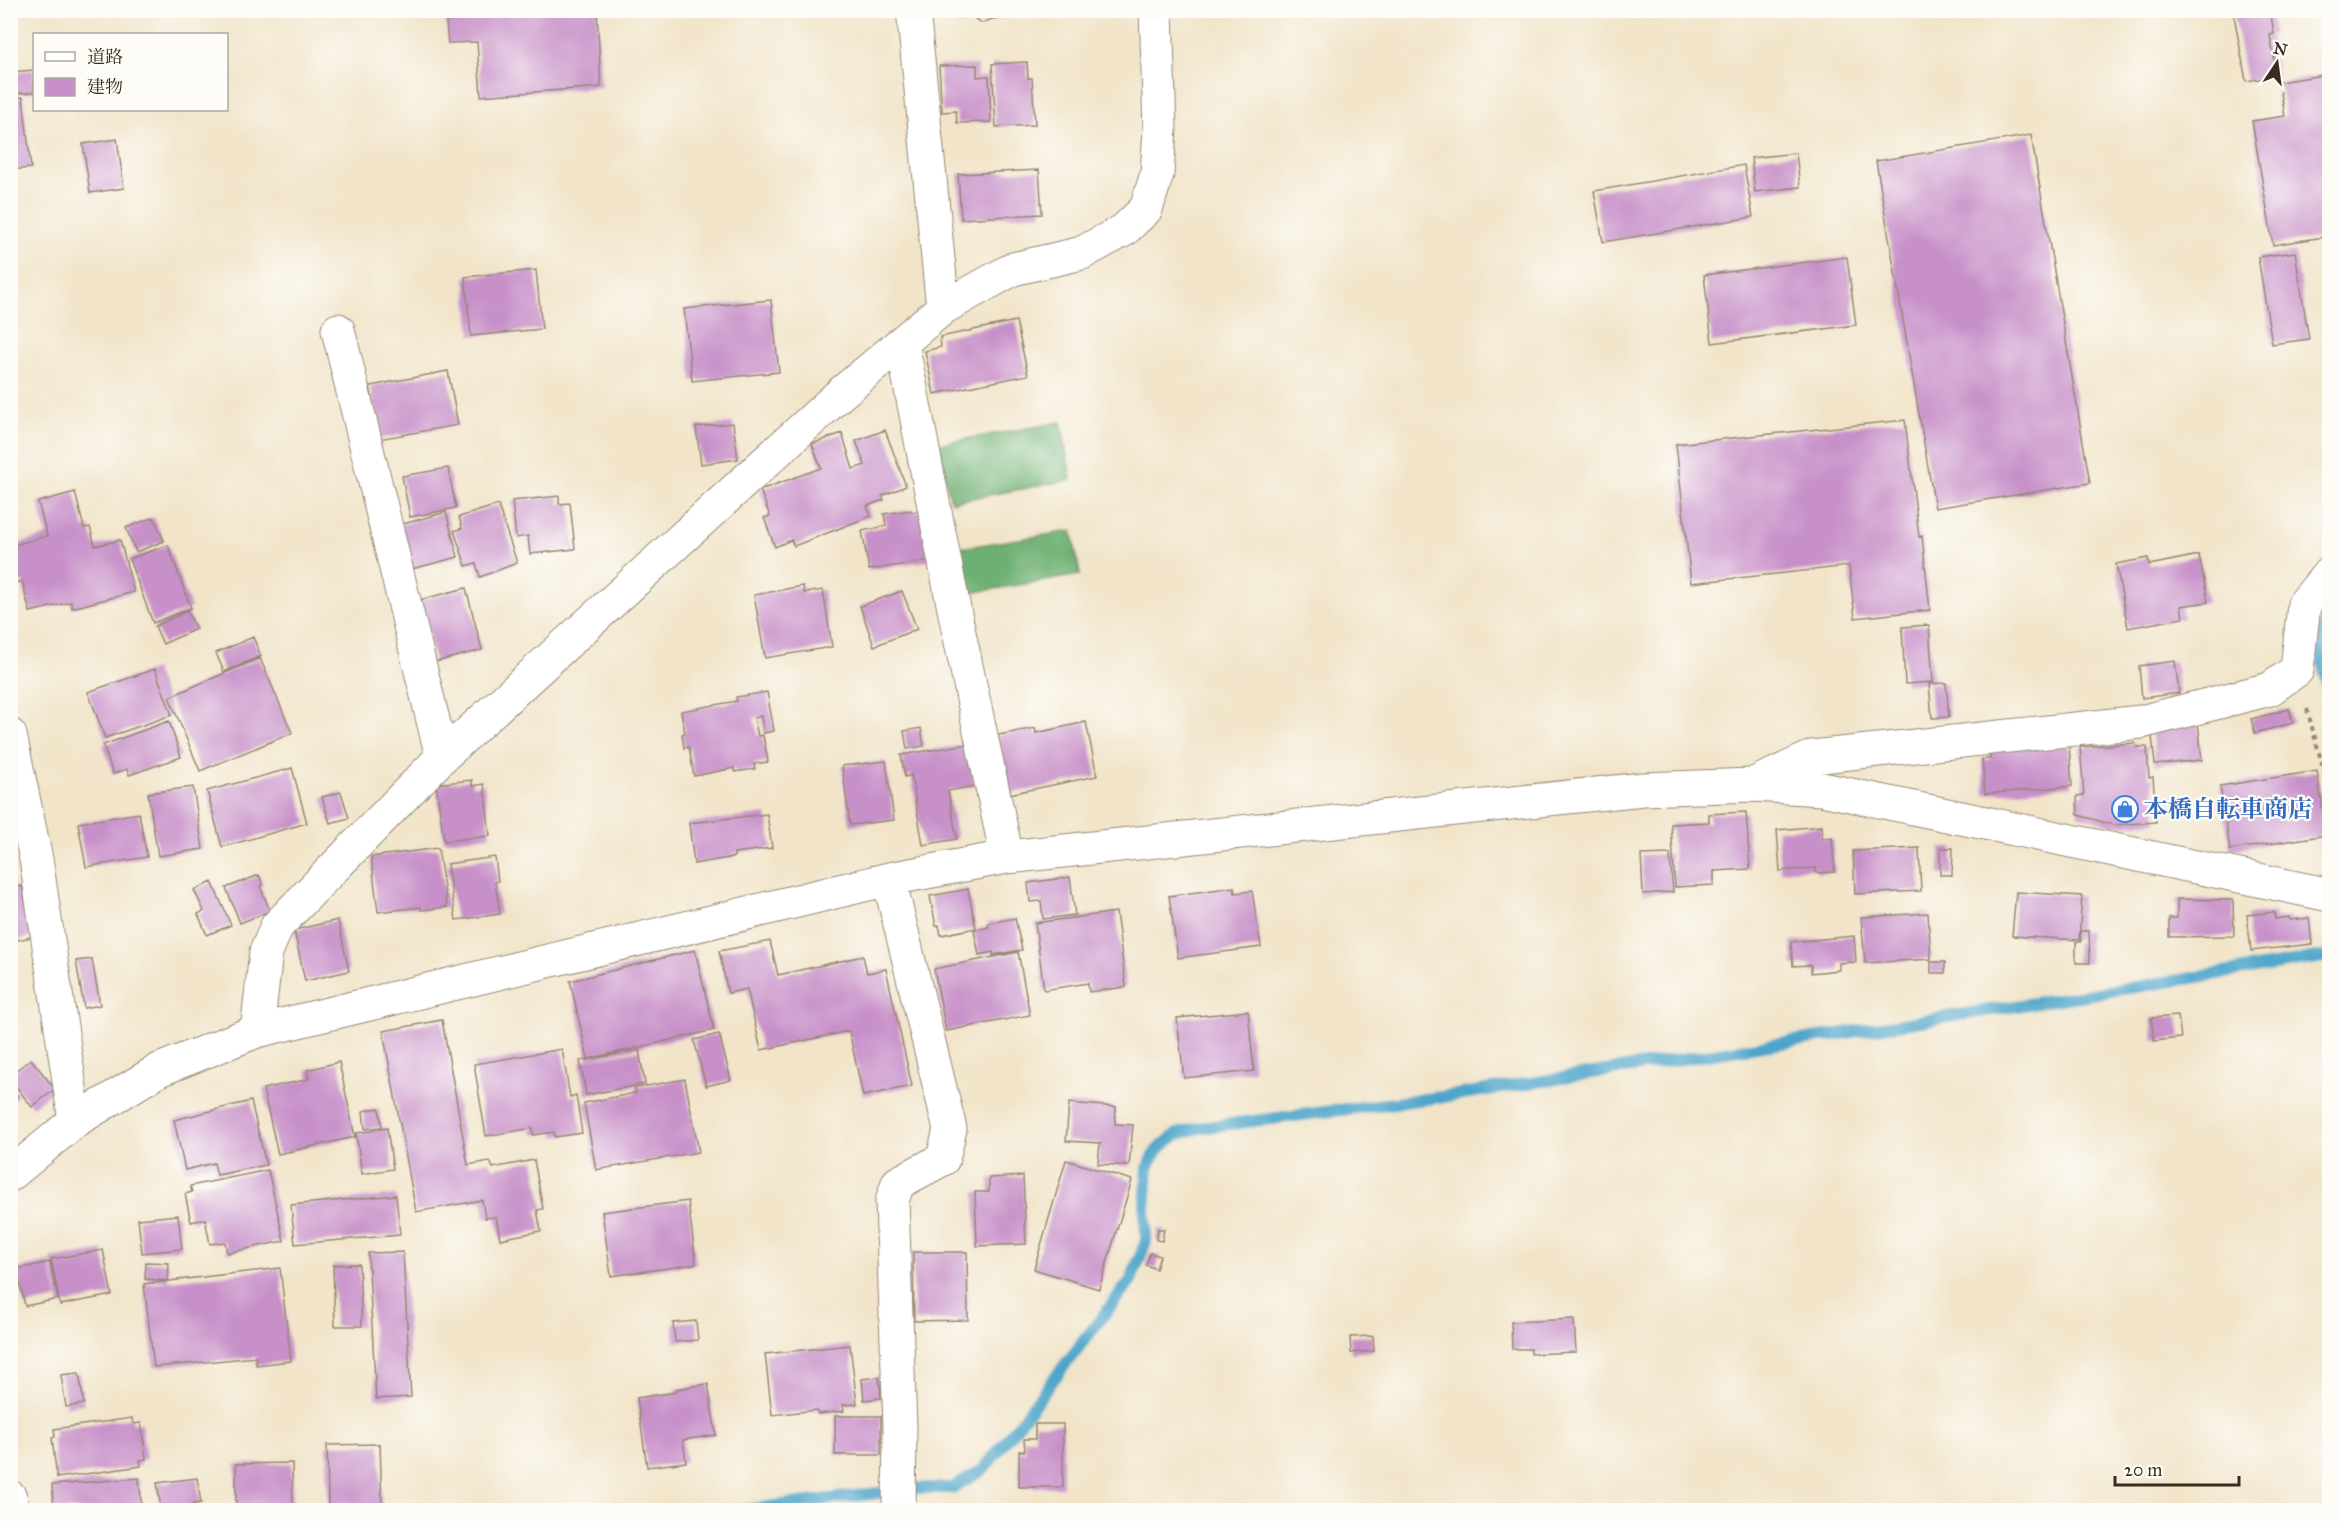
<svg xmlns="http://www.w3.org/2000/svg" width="2340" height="1521" font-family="'IM FELL Great Primer','Noto Serif JP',serif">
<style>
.forest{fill:#6eb073;stroke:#546d48;stroke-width:1.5}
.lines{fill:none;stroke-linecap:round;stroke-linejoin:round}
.stream{stroke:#4da5ca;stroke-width:12}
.building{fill:#c790c9}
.minor-casing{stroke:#968774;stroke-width:35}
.path{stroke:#968774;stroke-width:4;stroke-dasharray:4.5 4.5;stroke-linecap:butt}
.minor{stroke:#fff;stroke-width:33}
.labels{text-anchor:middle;stroke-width:4.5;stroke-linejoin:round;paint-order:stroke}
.shop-label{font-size:24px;font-weight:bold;fill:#366cbe;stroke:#fdfcf7;text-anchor:start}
</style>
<rect width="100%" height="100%" fill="#fdfcf7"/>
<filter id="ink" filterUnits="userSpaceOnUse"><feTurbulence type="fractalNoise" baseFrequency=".0167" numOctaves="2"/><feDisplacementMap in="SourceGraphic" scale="12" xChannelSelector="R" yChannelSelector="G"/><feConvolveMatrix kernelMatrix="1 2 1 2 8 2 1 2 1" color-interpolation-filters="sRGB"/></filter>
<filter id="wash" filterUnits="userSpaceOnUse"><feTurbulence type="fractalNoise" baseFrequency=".008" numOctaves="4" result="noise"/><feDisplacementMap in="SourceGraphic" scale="24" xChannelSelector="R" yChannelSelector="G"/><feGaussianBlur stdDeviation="1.35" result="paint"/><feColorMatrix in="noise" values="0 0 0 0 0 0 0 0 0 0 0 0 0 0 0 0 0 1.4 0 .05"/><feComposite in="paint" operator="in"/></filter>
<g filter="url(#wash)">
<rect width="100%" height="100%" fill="#f1e4c9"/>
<path class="forest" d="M1061,422L1071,480L951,502L938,444Z
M1072,531L1080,575L970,593L960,548Z"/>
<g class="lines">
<path class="stream" d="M2330,600L2319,645L2330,699
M745,1510L917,1488H952L983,1470L1131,1280L1146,1241L1145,1209L1148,1168L1157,1150L1177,1134L1199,1128L1449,1096L2330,956"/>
</g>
<g id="blocks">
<path class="building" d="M445,10H597L601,87L481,96L477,42L448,43Z
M944,10H1014V17L992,19L982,23L972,17L944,19Z
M2233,10H2270L2274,34L2270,35L2277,76L2246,81Z
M1027,62L1028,78H1032L1035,125L996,127L992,64Z
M977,65V77L989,76L991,122L957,123L956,111L942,112L939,66Z
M34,70V92L12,94L10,72Z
M2330,74V236L2273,245L2252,121L2285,116L2279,82Z
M23,97L31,168L10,170V98Z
M2031,135L2090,483L1935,508L1876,161Z
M117,139L124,188L90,193L83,144Z
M1796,153L1800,187L1755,192L1751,158Z
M1744,165L1753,217L1603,242L1594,191Z
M1039,170L1042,214L961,219L958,174Z
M2295,252L2309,339L2272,344L2258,257Z
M1847,257L1856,325L1712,343L1704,275Z
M536,270L542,329L471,336L465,277Z
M771,300L779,372L692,381L684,309Z
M1016,321L1028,375L934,394L925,351L941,347L940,337Z
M448,371L458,425L379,439L370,386Z
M1905,420L1919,537L1922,536L1930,610L1855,618L1849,566L1691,583L1676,444Z
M733,423L738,459L701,464L696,427Z
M885,430L906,486L882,496L884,500L867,506L871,516L794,546L791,540L775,547L764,518L770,516L760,490L821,468L812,444L842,433L853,469L865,465L856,441Z
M448,468L456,508L410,517L402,476Z
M75,492L84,528L90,527L95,546L120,540L134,592L72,608L71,602L30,612L22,581L15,583L10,568V546L47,536L38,502Z
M559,496V504L570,503L575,549L530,554L528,536L516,538L512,501Z
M498,505L517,563L480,577L476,563L466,566L454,531L462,528L459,517Z
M911,510L912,512L925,510L933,560L869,570L862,531L886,526L884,514Z
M446,512L458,557L408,570L396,526Z
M154,517L164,541L136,552L126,528Z
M168,545L191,608L153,623L129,559Z
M2199,555L2208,602L2181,606L2183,618L2128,628L2116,564L2148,558L2149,565Z
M803,586L804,593L823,590L832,647L765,658L754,595Z
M466,588L482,650L435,662L419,600Z
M902,591L917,629L874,646L860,606Z
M187,611L196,629L163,644L155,626Z
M1929,625L1933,682L1905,684L1902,627Z
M253,637L261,656L224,672L216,653Z
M260,658L292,733L200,771L169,697Z
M2175,661L2179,693L2142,698L2139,666Z
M155,669L172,715L105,738L88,692Z
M1946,683L1949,717L1932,718L1929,684Z
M767,692L774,731L764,733L761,716L754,718L758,736L763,735L768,762L754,764L755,769L735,772L734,768L694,776L689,747L684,748L682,734L685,733L681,711L737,701L736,697Z
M2289,709L2293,723L2255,733L2251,719Z
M169,721L181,757L129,775L127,769L113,774L103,745Z
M1086,722L1097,776L1009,794L998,735L1035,728L1036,733Z
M2198,722L2202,760L2155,765L2151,726Z
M921,728L924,746L907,749L904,731Z
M2135,743L2137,747H2147L2149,778L2153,777L2156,822L2113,825L2078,815L2077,796L2084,795L2080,747Z
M968,744L975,786L948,791L957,839L923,845L911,775L905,777L901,755Z
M1989,744L2069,745L2072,786L1985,794L1982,759H1990Z
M886,761L894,820L850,825L842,766Z
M292,768L307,823L222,847L207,791Z
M2317,771L2327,835L2230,850L2220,786Z
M472,780V786L484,784L490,836L444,841L436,784Z
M193,787L203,849L158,856L148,793Z
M341,792L349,818L330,823L322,797Z
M1746,812L1750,869L1714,871V885L1675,887L1671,824L1709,822V814Z
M139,813L147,857L86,867L78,823Z
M767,814L772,848L734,853V857L694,864L689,823Z
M1822,826V839L1832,838L1835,872L1816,873V868L1780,871L1777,830Z
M438,848L447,907L421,910V907L378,912L371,857Z
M1919,848L1921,891L1855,894L1853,851Z
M1940,848H1953L1952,875H1940Z
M1670,854L1673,892L1643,894L1641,855Z
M495,857L498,881L495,882L500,914L456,920L447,864Z
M259,875L263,885L260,886L270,911L240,923L226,888Z
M1070,877L1075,915L1043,919L1041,901L1030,902L1028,883Z
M212,882L231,925L207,935L198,914L204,911L194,890Z
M22,886L31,926H29L31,937L10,942V888Z
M1234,887L1235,893L1252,891L1261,947L1178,958L1169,896Z
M968,889L976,928L941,935L939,925L936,926L930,896Z
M2016,892L2082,896L2079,940L2012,936Z
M2177,899L2233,900L2234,936L2169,937V918H2177Z
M1116,912L1126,987L1089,992L1088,983L1044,990L1035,923Z
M2274,912L2275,919L2289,917L2290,920L2309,918L2312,944L2251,951L2247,915Z
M1928,913L1931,959L1865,963L1861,917Z
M1015,918L1022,950L993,955V952L979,955L974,930L989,927L988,923Z
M338,920L349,971L305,981L294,930Z
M2080,931H2089L2090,963H2076V942H2081Z
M1854,936L1856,962L1839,963V970L1811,973V965L1793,966L1791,942Z
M770,941L778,975L863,956L867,973L886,969L912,1086L863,1096L849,1031L761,1050L747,989L728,993L719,951Z
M695,950L714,1030L588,1059L570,981Z
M1018,952L1030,1015L946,1031L934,969Z
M92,959L100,1005L84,1008L76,961Z
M1931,962H1945V973H1931Z
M1248,1011L1254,1071L1184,1078L1177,1018Z
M2178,1016L2181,1038L2154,1041L2151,1018Z
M442,1020L468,1165L490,1161L493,1168L534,1160L543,1209L537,1210L541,1231L500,1239L496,1217L485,1218L482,1200L416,1212L383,1031Z
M719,1034L731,1080L706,1086L694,1040Z
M562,1049L570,1097L576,1095L582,1133L555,1137L554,1132L533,1135L532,1128L486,1136L474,1064Z
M639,1050L645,1084L586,1095L580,1061Z
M31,1059L55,1089L32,1107L10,1079V1075Z
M339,1062L355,1137L278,1154L263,1089L309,1079L307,1070Z
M685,1079L699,1152L596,1170L584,1103L636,1093L635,1088Z
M10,1087L18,1096L10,1101Z
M251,1101L266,1165L217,1175L214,1163L185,1170L174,1120Z
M1069,1103L1116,1107L1115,1124L1133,1125L1129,1166L1098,1164L1100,1143L1066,1141Z
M379,1108L382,1127L365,1129L363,1111Z
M387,1128L393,1169L362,1174L356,1133Z
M1066,1160L1132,1180L1099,1289L1034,1269Z
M268,1170L284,1241L227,1253L225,1242L210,1244L205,1219L191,1222L185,1194L192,1192L190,1186Z
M1023,1176L1026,1244L977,1246L975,1192H989V1178Z
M396,1195L400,1235L295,1244L291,1205Z
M688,1201L696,1264L611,1276L602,1212Z
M178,1215L182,1249L142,1253L138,1219Z
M1158,1229H1164L1162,1241L1156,1240Z
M103,1250L112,1295L60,1305L51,1259Z
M403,1252L411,1397L376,1399L368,1253Z
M913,1252H967L968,1320L914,1321Z
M1150,1253L1160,1256L1156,1269L1146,1265Z
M50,1262L58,1299L25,1306L17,1269Z
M146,1262L169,1263L168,1281L145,1279Z
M359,1264L362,1326H335L333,1265Z
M280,1268L291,1361L256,1365V1357L154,1367L144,1284Z
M1574,1319L1576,1352L1531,1354V1349H1512L1511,1322Z
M696,1321L698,1340L675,1342L673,1323Z
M1373,1336L1374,1351L1351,1353L1350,1337Z
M850,1345L857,1404L843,1405L844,1411L818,1414L817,1410L772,1415L765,1354Z
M79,1373L84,1404L66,1407L61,1375Z
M879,1377L881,1398L864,1400L862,1379Z
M708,1384L716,1435L683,1440L686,1462L647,1467L637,1398L676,1392V1389Z
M835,1416H881V1455H835Z
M132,1418L133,1424L141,1423L146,1459L140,1460L141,1466L57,1478L52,1438L55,1437L54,1429Z
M1035,1424H1063V1487H1019V1451H1025L1024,1439H1035Z
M380,1444L382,1507L328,1508L327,1445Z
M292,1463L293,1510H236V1464Z
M139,1478L142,1510H54L52,1485Z
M197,1478L201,1503L161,1509L157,1483Z"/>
</g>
</g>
<g filter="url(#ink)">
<use href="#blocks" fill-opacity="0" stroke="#968774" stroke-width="1.5"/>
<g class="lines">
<defs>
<path id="minor" d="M913,10L943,308
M338,330L442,757
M902,343L955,614L1007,857
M10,735L36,859L75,1121
M1756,783L1812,757L2141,722L2270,689L2297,670L2304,604L2330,572
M889,879L950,1129L943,1159L898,1183L892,1201L900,1427L899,1510
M257,1031L266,952L277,926L442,757L839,395L943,308L1013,269L1082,253L1124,230L1146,209L1157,174L1160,129L1156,10
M10,1175L75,1121L159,1070L257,1031L889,879L1007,857L1643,789L1752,785L1822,789L2330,895
M10,1497L13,1510"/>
</defs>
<use href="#minor" class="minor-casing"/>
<path class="path" d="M2307,709L2330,793"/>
<use href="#minor" class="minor"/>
</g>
</g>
<defs>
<symbol id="shop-ring" viewBox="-11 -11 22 22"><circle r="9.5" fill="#fdfcf7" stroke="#3f7fe0" stroke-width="1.5"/><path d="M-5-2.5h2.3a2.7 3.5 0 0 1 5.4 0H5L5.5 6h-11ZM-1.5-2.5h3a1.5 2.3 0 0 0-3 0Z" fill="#3f7fe0"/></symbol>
</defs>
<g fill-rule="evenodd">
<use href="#shop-ring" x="2110" y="794" width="30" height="30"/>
</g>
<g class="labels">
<g class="shop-label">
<text x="2144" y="817">本橋自転車商店</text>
</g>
</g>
<rect width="2340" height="1521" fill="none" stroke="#fdfcf7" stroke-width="36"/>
<rect x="33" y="33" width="195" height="78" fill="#fdfcf7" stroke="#afa8a0" stroke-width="1.5"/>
<rect x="45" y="52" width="30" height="9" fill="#ffffff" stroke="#afa8a0" stroke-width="1.5"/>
<text x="87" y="63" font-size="18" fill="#3b2a1e">道路</text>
<rect x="45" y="78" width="30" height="18" fill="#c790c9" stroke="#afa8a0" stroke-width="1.5"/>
<text x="87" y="93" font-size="18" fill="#3b2a1e">建物</text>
<g transform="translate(2277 63) rotate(13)" stroke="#fdfcf7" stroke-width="4.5" paint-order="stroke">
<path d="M0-4.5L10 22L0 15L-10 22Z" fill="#3b2a1e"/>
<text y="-9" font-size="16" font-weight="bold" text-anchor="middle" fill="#3b2a1e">N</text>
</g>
<path d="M2115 1476v9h124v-9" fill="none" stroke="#3b2a1e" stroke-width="3"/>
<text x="2124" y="1476" font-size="18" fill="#3b2a1e" stroke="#fdfcf7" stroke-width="4.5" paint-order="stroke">20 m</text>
</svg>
